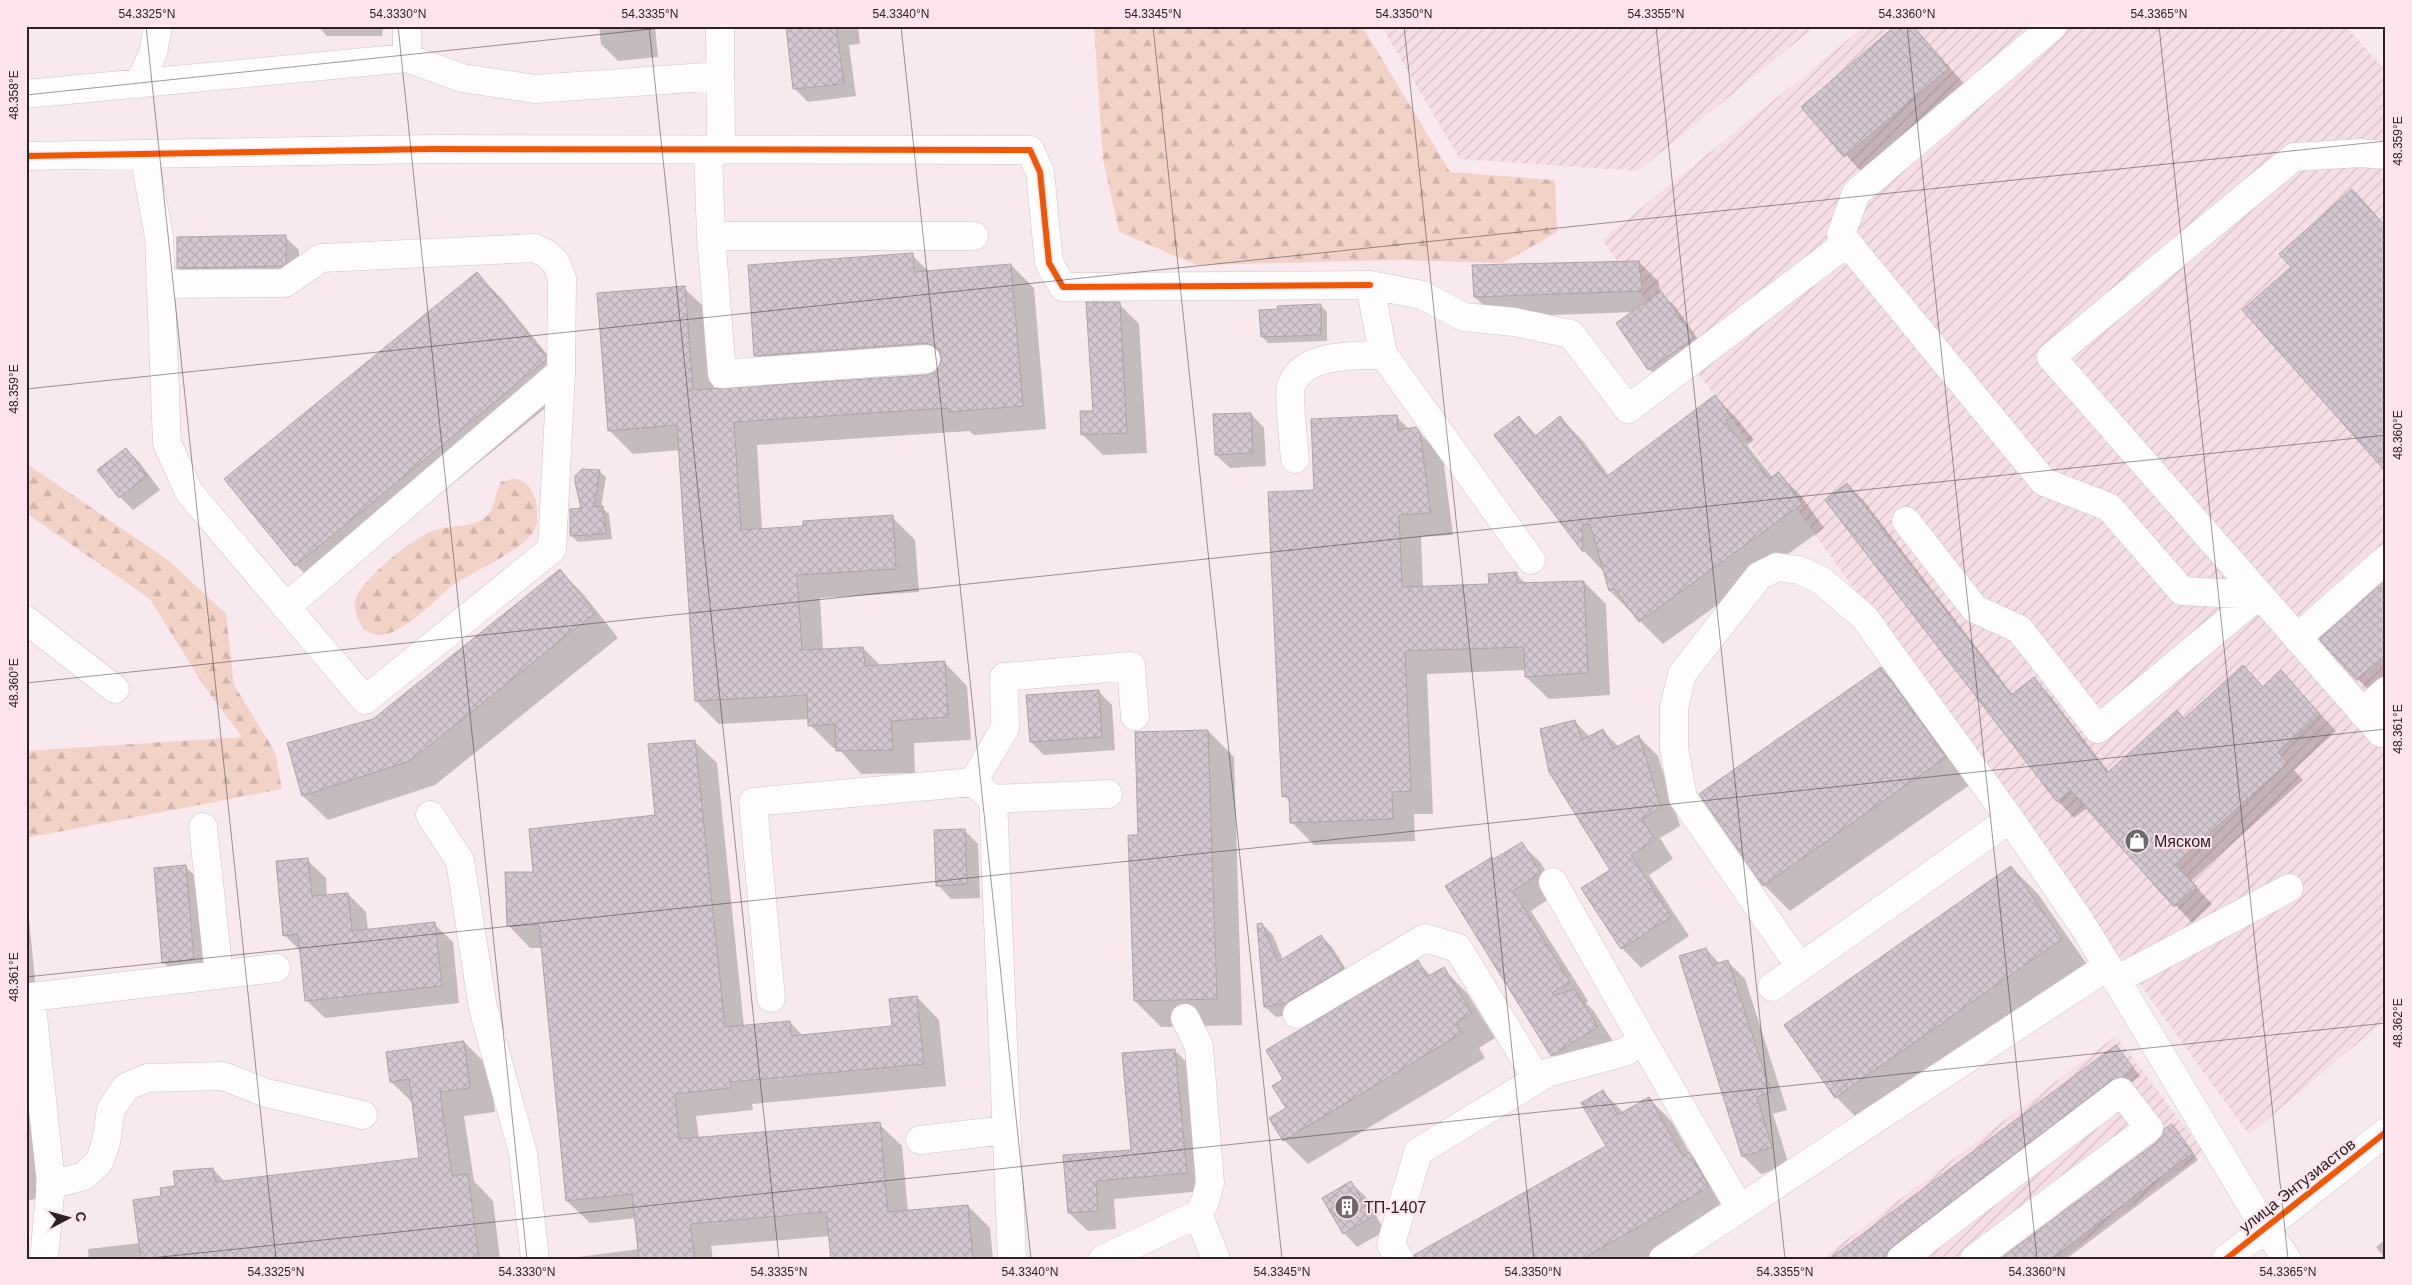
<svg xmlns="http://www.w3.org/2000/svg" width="2412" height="1285" font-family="Helvetica,sans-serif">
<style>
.industrial{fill:url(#industrial-furrows)}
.forest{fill:url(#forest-firs)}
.shadow{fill:#0003}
.building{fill:url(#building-cross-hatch);stroke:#ada4a9}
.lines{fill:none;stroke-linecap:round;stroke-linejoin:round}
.minor-casing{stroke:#cfc4c8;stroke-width:29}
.minor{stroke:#fefcfc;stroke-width:28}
.cycleway-casing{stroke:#fde3ec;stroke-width:9}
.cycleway{stroke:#e8590c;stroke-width:6}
.ticks{fill:none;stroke:#2b2225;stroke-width:1;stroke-opacity:0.45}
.labels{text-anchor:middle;stroke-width:4;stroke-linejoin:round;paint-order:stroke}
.poi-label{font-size:16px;fill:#2b2225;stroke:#fde3ec;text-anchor:start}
.street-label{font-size:16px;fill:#2b2225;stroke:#fde3ec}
.neatline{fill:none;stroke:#2b2225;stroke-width:2}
.ticks-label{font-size:12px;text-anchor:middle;fill:#2b2225}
</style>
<defs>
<pattern id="industrial-furrows" width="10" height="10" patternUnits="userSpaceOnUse" patternTransform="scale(1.25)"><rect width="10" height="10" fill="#f6dee7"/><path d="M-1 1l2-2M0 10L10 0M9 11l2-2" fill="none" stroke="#d3bec6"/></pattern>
<pattern id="forest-firs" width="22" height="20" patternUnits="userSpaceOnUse" patternTransform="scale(1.25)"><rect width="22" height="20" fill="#f2d2c7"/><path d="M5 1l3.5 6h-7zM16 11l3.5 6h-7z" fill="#d0b4ab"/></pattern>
<pattern id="building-cross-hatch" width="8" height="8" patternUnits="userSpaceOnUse" patternTransform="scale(1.25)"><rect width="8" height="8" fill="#d5c7d1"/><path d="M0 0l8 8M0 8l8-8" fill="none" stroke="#b7abb3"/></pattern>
</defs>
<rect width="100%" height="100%" fill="#f7e9ee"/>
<path class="industrial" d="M1381,26H1816L1638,171L1460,159Z
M1865,26H2346L2386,71V1019L2249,1135L1602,240Z
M2116,1036L2204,1152L2060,1259H1821Z"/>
<path class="forest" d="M1094,26H1362L1450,172L1555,180L1557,232L1503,263L1398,260L1197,265L1119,232L1103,159Z
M26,463L169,561L226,614L234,685L275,752L282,789L26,838V751L242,737L204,686L150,599L26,513Z
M515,478C527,482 533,489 536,502C537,511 539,523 534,531C524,547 488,565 472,574C464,578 456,583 449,588C433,602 390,649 367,631C362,627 358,622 357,616C356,611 354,605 355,601C361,579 412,539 433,531C450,524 474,529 487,516C494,510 495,493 501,482Z"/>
<path class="shadow" d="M318,26H383L382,36H327Z
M599,26H655L658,57L618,61L601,44Z
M788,26H858L860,44L849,45L856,96L808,102L795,89Z
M1913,26L1968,88L1865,176L1803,107Z
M285,237L299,250V277L192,281L178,267Z
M912,255L929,272L1011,265L1034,288L1046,429L974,435L969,431L757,445L762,530L805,528L892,517L915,540L919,592L820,598L823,650L863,648L881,666L944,662L967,686L971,740L914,743L915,773L861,774L838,748H833L810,725L809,719L719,724L696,701L680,450L633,454L609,430L684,288L708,311L714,391L927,376L936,373L941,367L779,379L756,355Z
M1639,262L1659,282L1660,294L1675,306L1707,352L1663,383L1649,369L1618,324L1635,312L1495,317L1475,297Z
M476,273L503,300L571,384V387L322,591L296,565Z
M1119,304L1139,324L1147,453L1103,455L1083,435L1094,412Z
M1320,305L1327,312V341L1268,343L1262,336Z
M1715,396L1738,420L1754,440L1747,445L1773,478L1779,474L1802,497L1824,528L1663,644L1610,591L1605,573L1584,551L1496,435L1519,417L1537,436L1560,418L1583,441L1609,476Z
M1251,414L1264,428L1266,466L1230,468L1216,455Z
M1396,416L1410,430L1416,429L1443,457L1453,535L1421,537L1423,587L1490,585L1516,574L1526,584L1584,582L1606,604L1610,695L1549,699L1526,677V670L1427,674L1433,814H1414L1415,841L1314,845L1291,822V803L1284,796L1316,491Z
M126,449L140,463L160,490L133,510L120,497Z
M599,471L606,477L601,507L609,514L612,539L578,542L572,536Z
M1847,484L1864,501L2013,695L2034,679L2050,696L2109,772L2264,688L2297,689L2336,731L2294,770L2303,780L2191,881L2212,904L2192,923L2087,808L2074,818L2058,801Z
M559,570L584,595L618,638L435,785L328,820L303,796L289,744L374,720Z
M2386,582V703L2383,706L2321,639Z
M1881,669L1907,695L1971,784L1790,911L1764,885Z
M1098,691L1112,705L1115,750L1044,755L1031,742Z
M1574,721L1590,737L1602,730L1619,747L1639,737L1658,756L1680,826L1660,838L1673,859L1649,875L1689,936L1641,968L1622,948L1611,870Z
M1208,731L1234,757L1242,1025L1161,1027L1135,1001L1140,837Z
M694,741L717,763L744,1027L790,1022L803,1036L893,1027L917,997L939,1020L946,1086L752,1104L753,1110L696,1116L699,1139L879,1124L902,1146L908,1212L968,1206L990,1228L993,1259H833L830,1236L711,1246L713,1259H580L579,1257L639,1249L636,1218L590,1223L567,1201L543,948H530L508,925L535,873L657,816Z
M964,830L978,844L980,898L951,899L938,885Z
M1521,844L1540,862L1559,892L1531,911L1588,1001L1586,1003L1593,1010L1616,1046L1571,1074L1552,1055L1494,861Z
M307,860L326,878L327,896L348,894L366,912L368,931L434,924L453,942L459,1003L325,1018L306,1000L301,951L284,935Z
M185,866L199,880L207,973L177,976L164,963Z
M2011,867L2038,894L2088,966L1862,1123L1836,1097Z
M26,887L56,1198L26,1200Z
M1262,924L1273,935L1283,960L1321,936L1332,947L1353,980L1297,1014L1276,1017L1265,1007Z
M1706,949L1720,964L1727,961L1745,979L1787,1110L1773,1114L1789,1165L1761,1174L1743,1156Z
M1418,962L1431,976L1443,969L1467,993L1495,1038L1479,1048L1485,1058L1308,1164L1284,1140L1271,1119L1287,1109L1285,1079Z
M464,1042L489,1067L495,1112L464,1116L474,1181L493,1201L500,1259H89L88,1249L140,1243L163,1197L213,1169L225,1182L420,1159L413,1103L391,1082Z
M2116,1047L2140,1076L1894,1259H1832Z
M1174,1050L1193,1068L1204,1191L1114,1199L1116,1229L1088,1231L1069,1213L1064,1156L1132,1151Z
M1603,1092L1624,1113L1649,1098L1672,1122L1692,1157L1712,1177L1732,1211L1647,1259H1415L1608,1147Z
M2172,1125L2198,1160L2066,1259H2002L2159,1141Z
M1351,1183L1365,1196L1385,1231L1357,1247L1344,1233Z
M2386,1239V1259H2380L2383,1256L2376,1247Z"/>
<path class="building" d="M786,26H836L844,84L793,89Z
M1895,26H1913L1949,68L1844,157L1801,107Z
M2352,189L2386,227V472L2242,310L2291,267L2279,254Z
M286,235V263L282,266L177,268V237Z
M913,253L914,272L1011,264L1023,406L949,412V408L734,422L741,530L803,526V521L893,515L896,569L797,575L802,650L863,647L865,666L945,661L948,717L891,721L893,750L836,751L835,724L808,726L807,695L695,701L677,425L608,431L597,293L685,286L693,390L927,375L935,372L940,365L942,358L939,350L932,345L925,343L754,356L748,265Z
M1639,261L1642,291L1474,297L1472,265Z
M477,272L546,356V360L295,566L224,479Z
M1661,291L1694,338L1648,370L1616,323Z
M1086,302H1120L1127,433L1081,435L1080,411H1093Z
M1321,304V335L1261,337L1259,310L1278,309L1277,306Z
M1715,395L1731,417L1725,421L1769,479L1779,472L1802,504L1639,622L1614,588L1609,591L1590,524L1582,525L1583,552L1494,435L1519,416L1534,437L1560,416L1606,477Z
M1251,413L1253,453L1215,455L1213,414Z
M1397,415L1398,430L1416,427L1420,433L1431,513L1399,515L1402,587L1489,584L1488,574L1517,572V583L1584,581L1588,673L1525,677L1524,647L1405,651L1411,791L1392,792L1393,819L1290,823L1289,796L1282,797L1268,492L1314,490L1311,419Z
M126,448L147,476L119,498L97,470Z
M582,469L600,470L594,507L603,506L606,533L590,535L589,537L588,535L570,536V509L581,508L575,482V476Z
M1847,483L2011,695L2034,677L2107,773L2177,710L2184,719L2243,665L2263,687L2281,670L2320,714L2278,752L2287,763L2176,864L2197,887L2174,907L2071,791L2057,802L1825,500Z
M560,569L595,613L410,761L302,796L287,743L373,719Z
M2386,580V654L2356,680L2319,639Z
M1881,667L1946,757L1763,886L1699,794Z
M1099,690L1102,737L1030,742L1026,695Z
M1575,720L1582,740L1603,729L1613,749L1639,735L1661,807L1642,819L1655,840L1631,855L1671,917L1621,949L1581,888L1610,870L1549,772L1540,729Z
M1208,730L1217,999L1134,1001L1128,835H1138L1135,732Z
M695,740L725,1027L790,1021L791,1036L892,1026L889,999L917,996L924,1064L730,1082L731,1088L675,1094L679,1139L880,1122L888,1212L968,1205L973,1259H831L826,1212L690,1224L695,1259H639L632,1194L566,1201L539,925L507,926L505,872H533L529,829L655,815L648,744Z
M965,829L967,884L936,886L934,830Z
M1522,842L1541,873L1513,891L1570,982L1552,993L1554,996L1574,989L1598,1027L1551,1056L1445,886L1492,857L1494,859Z
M308,858L312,896L348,893L352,931L435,922L442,986L305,1001L298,934L283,936L276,861Z
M186,865L194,960L162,963L154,868Z
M2011,866L2062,939L1835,1098L1784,1025Z
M1262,923L1278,962L1321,935L1343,969L1286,1003L1264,1007L1257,924Z
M1706,948L1712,965L1728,960L1771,1092L1757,1097L1772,1147L1742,1157L1679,956Z
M1418,960L1427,977L1444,967L1472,1013L1456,1023L1462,1033L1283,1141L1269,1118L1286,1108L1272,1086L1283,1079L1266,1050Z
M464,1041L470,1088L440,1092L452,1176L468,1174L479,1259H141L133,1200L161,1196L160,1188L175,1186L173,1171L213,1168L215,1182L419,1158L409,1079L390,1082L386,1052Z
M2116,1045L2134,1069L2124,1077L2112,1080L1892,1247L1880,1259H1829Z
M1175,1049L1187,1173L1096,1181L1098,1211L1068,1213L1063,1155L1131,1150L1122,1053Z
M1603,1090L1618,1115L1649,1097L1683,1156L1689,1152L1709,1187L1582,1259H1414V1255L1606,1146L1581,1103Z
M2172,1124L2193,1153L2051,1259H2000L2158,1141L2164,1129Z
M1351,1181L1372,1217L1343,1234L1322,1198Z"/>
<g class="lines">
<defs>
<path id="minor" d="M407,26V58
M720,26L721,151
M2053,26L1856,193L1841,235L2044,482L2109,507L2182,591L2259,595
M139,84L153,53L158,26
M26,94L407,58L462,78L535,89L720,76
M708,150L711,236L722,374L926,359
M144,154L159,237L167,443L189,492L365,700L552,549L561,372L562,278L556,263L547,254L535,248L321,258L285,283L160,284
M26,156L431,149L1030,150L1040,172L1049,263L1063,287L1370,285L1422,295L1464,317L1514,322L1571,334L1628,409L1847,243
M711,236H974
M1370,285L1383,354L1531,560
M1295,459C1294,446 1288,394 1291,386C1303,352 1354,357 1383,354
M1906,521L1975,609L2019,629L2098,729L2259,595
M286,607L561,372
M26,620L115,689
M2297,638L2386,559
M2362,712L2386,691
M2381,733L2051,357L2294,157L2361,153L2386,155
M973,782L1005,728L1004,677L1131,666L1135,716
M993,799L1108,794
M430,815L460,861L483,1008L523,1153L535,1259
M203,827L219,975
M1800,967L1683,798L1674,748V708L1682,674L1759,576L1777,567L1799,570L1822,581L1864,617L2010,819L2082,924L2108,966
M2116,980L2289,888
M1772,987L2010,819
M771,998L753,802L973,782L993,799L1012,1259
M1297,1014L1425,938L1458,948L1537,1079
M1643,1041L1740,1209
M920,1140L1006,1130
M50,1185L84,1176L99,1162L106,1143L111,1109L126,1087L147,1078L223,1076L266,1093L363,1115
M1198,1214L1216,1259
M44,1259L51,1183L31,997L276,968
M1103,1259L1198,1214L1205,1202L1210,1183L1199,1046L1185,1018
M1399,1259L1391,1244L1418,1152L1547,1073L1625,1052L1643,1041L1553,882
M1663,1259L2108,966L2265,1228L2287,1259
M1901,1259L2121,1092L2149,1128L1974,1259
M2226,1259L2386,1132"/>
</defs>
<use href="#minor" class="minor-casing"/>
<use href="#minor" class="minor"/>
<defs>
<path id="cycleway" d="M26,156L431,149L1030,150L1040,172L1049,263L1063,287L1370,285
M2226,1259L2386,1132"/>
</defs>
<use href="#cycleway" class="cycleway-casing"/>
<use href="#cycleway" class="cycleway"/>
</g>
<path class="ticks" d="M146,26L276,1259M398,26L527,1259M649,26L779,1259M901,26L1031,1259M1153,26L1282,1259M1404,26L1534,1259M1656,26L1785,1259M1907,26L2037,1259M2159,26L2288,1259M26,95L680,26M26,389L2386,141M26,683L2386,435M26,977L2386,729M142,1259L2386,1023"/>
<defs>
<symbol id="shop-disc" viewBox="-11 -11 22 22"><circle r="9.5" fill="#72686b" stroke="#fde3ec"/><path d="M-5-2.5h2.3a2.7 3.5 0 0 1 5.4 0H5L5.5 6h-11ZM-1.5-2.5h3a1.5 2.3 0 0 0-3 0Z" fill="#fff"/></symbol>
<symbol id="building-disc" viewBox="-11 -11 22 22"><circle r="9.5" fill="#72686b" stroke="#fde3ec"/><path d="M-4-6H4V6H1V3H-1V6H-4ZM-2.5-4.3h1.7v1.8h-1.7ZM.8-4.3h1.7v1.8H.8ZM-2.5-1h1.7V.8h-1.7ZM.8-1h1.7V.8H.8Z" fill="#fff"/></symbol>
</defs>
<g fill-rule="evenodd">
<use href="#shop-disc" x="2123" y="827" width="28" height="28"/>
<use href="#building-disc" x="1333" y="1193" width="28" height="28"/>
</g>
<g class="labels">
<g class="poi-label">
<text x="2154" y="847">Мяском</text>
<text x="1364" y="1213">ТП-1407</text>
</g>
<g class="street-label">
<text transform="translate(2297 1185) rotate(-38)" y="6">улица Энтузиастов</text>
</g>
</g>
<rect width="2412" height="1285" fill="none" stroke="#fde3ec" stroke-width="55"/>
<g transform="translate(68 1218) rotate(84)" stroke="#fde3ec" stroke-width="4" paint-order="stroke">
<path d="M0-4L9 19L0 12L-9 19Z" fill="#2b2225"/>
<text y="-8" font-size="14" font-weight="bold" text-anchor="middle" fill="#2b2225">С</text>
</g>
<rect x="28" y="28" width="2356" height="1230" class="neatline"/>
<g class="ticks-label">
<text x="147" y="18">54.3325°N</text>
<text x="398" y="18">54.3330°N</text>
<text x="650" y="18">54.3335°N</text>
<text x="901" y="18">54.3340°N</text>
<text x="1153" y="18">54.3345°N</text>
<text x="1404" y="18">54.3350°N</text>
<text x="1656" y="18">54.3355°N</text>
<text x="1907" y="18">54.3360°N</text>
<text x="2159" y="18">54.3365°N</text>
<text transform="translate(14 95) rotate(-90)" y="4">48.358°E</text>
<text transform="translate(2398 141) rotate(-90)" y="4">48.359°E</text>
<text transform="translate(14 389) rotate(-90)" y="4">48.359°E</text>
<text transform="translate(2398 435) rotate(-90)" y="4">48.360°E</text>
<text transform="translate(14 683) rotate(-90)" y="4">48.360°E</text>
<text transform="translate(2398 729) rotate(-90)" y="4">48.361°E</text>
<text transform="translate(14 977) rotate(-90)" y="4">48.361°E</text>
<text transform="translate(2398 1023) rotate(-90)" y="4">48.362°E</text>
<text x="276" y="1276">54.3325°N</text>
<text x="527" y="1276">54.3330°N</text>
<text x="779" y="1276">54.3335°N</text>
<text x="1030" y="1276">54.3340°N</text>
<text x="1282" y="1276">54.3345°N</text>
<text x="1533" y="1276">54.3350°N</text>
<text x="1785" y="1276">54.3355°N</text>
<text x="2037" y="1276">54.3360°N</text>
<text x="2288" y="1276">54.3365°N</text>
</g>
</svg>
